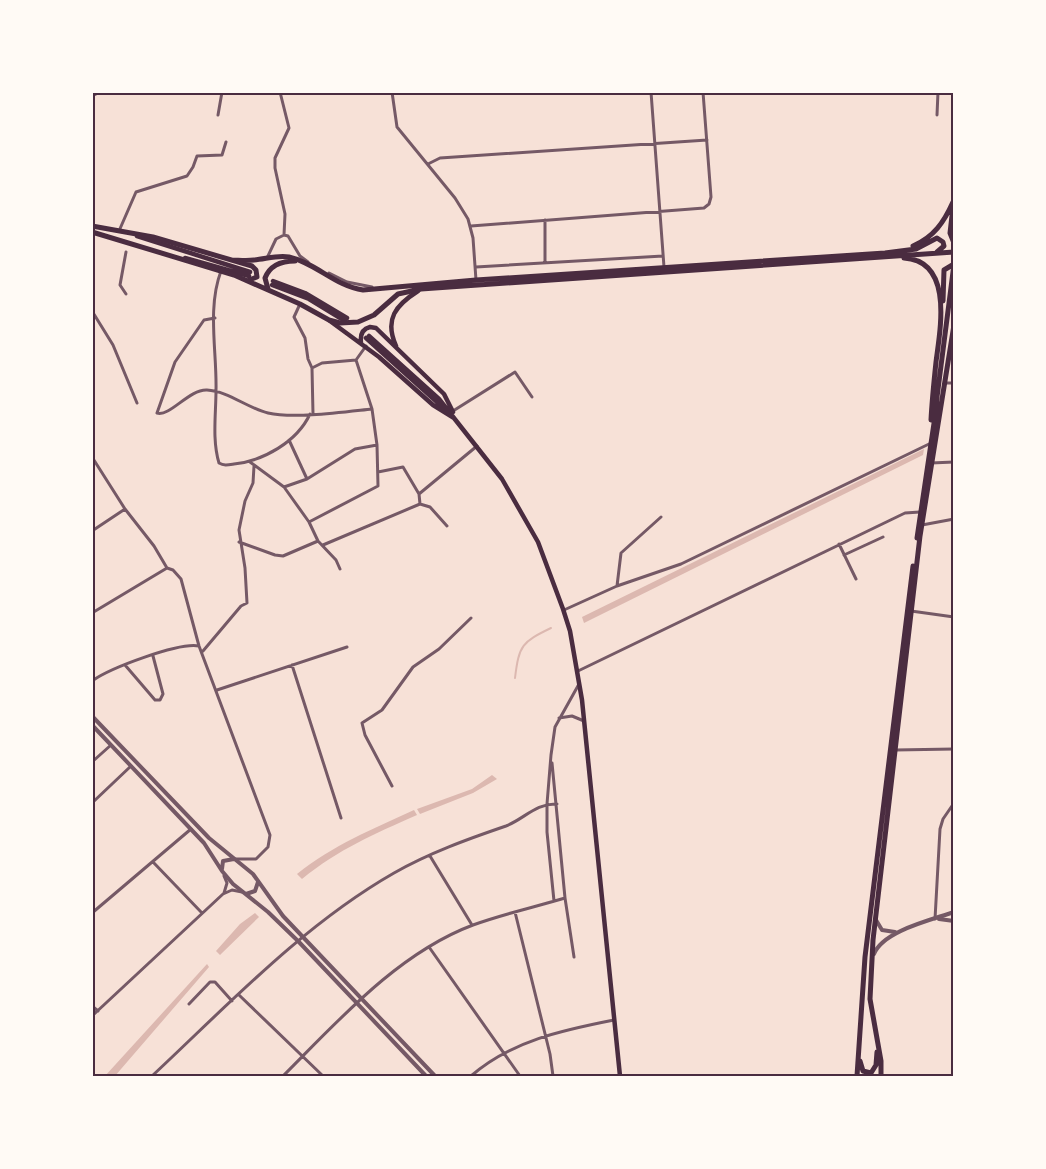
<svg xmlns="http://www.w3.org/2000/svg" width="1046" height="1169" font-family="Commissioner,sans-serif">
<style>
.water{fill:#dcb8b0}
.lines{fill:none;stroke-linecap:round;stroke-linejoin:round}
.stream{stroke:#dcb8b0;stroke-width:2}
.minor{stroke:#755966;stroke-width:3}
.tertiary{stroke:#755966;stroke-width:4}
.secondary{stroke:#4a2c40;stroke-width:4.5}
.primary{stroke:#4a2c40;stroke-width:5}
.neatline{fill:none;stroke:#4a2c40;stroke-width:2}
</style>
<rect width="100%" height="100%" fill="#f7e1d7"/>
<path class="water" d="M924,449L923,455L584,623L582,617Z
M492,775L497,779L473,793L420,814L417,809L472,789Z
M414,810L417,815C374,834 339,849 302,879L297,874C333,845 373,829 414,810Z
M255,913L259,917L220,955L216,951L240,924Z
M207,964L209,967L115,1076H105Z"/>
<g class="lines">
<path class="stream" d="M515,678C519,645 522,642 551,628"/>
<path class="minor" d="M280,92L289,128L275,158V168L285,214L284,235
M392,92L397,127L455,198L468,219L473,238L476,280
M651,92L664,267
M92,96L100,92
M218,115L222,92
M937,115L938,92
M428,164L440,158L707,140
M545,220V263
M471,226L704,208L709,204L711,197L703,92
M119,231L136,192L187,176L193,167L197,156L222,155L226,142
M267,258L276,239L284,235L288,236L300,256L308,262
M476,267L663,256
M221,271C207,308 217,352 216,390C216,414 212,440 219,463C224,466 228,465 234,464C263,461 297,442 310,414
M329,273L347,282L372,287
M126,294L120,285L126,252
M300,304L294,317L305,338L308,359L312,368L313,414
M92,311L113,345L137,403
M215,318L204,320L175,362L157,413C170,417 189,389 207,390C228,391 247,408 268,413C294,419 344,412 372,409
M312,368L322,363L356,360
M945,383H954
M453,411L515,372L532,397
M289,440L307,479
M92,457L125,509L154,546L167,568L173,570L181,579L199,646L270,835L268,847L256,859H235
M250,462L284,487L309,522L318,541L336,560L340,569
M931,463L954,462
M378,472L403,467L419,494L420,504
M284,487L307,479L355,449L377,445
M419,494L477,446
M309,522L378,486L377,445L372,409L356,360L366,346
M922,525L954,519
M92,531L125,509
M239,542L275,555L283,556L318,541
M839,544L856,579
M323,545L420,504L430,507L447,526
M844,555L883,537
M617,586L621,553L661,517
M564,610L617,586L681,564L929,444
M911,611L954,617
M92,613L167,568
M203,651L241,606L247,603L245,568L239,530L245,501L253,483L254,466
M125,665L155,700H160L163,694L153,656
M292,665L341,818
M578,671L905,513L920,512
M92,681C110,668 179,642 199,646
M217,690L347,647
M559,718L572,716L584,721
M895,750L954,749
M92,762L111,745
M552,763L565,898L574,957
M392,786L365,735L362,723L382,710L413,667L439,649L471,618
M92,803L131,766
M430,856L472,925
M153,862L202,913
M224,893L227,883L224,876
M554,901L547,832V804L551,755L555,727L579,684
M515,912L550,1054L553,1076
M92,913L191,829
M935,919L940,829L943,819L954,803
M429,947L520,1076
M239,995L323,1076
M189,1004L210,982H215L232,1001
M92,1006L98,1011
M92,1016L223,894L232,890L242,892
M152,1076C228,1005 303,925 394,873C429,853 468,839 506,826C524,819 536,803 557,804
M283,1076C338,1021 398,953 473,925C503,914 535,907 565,898
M471,1076C511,1041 563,1030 614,1020"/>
<path class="tertiary" d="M92,716L209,838L253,874L283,916L435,1076
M92,725L204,843L222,871L233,884L268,912L298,941L426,1076
M222,869L223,861L234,859
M246,894L255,891L258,882
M939,919L954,921
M876,920L882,930L895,932
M874,954C883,931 931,920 954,912"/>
<path class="secondary" d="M137,236L250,272
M185,258L249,276
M273,281L305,293L347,318
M272,285L309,299L345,321
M330,321L379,357L433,405L454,418
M369,336L439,399L502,479L538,542L563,609L570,631L582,700L620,1076
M366,338L447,411
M361,343C360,335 362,329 370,327L376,328L444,394L453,412
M396,346C384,319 396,305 418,291"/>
<path class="primary" d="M953,207L950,233L954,243
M92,226L153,237L252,266L256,270L257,277L249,280
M92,232L234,275L300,304L329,320L340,323L358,322L374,315L398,294L421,289L954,252
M913,246C934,237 944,222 953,202
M904,258C954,261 940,330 936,362C934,381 932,400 931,420
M231,260C238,260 246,261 254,260C266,259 277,255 289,257C316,263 335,286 363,290L476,280L885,253L916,249L937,238L943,242L944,246L937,252
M268,289L265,278C270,265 282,261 295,261
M943,301L944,270L954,264
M936,405L954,264
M917,538L937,403
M860,1061L863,1071L871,1073L876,1065L877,1052
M857,1076L865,957L913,566
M881,1076V1061L870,999L873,940L920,536L954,325"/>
</g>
<rect width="1046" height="1169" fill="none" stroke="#fffaf5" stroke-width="188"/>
<rect x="94" y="94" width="858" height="981" class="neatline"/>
</svg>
